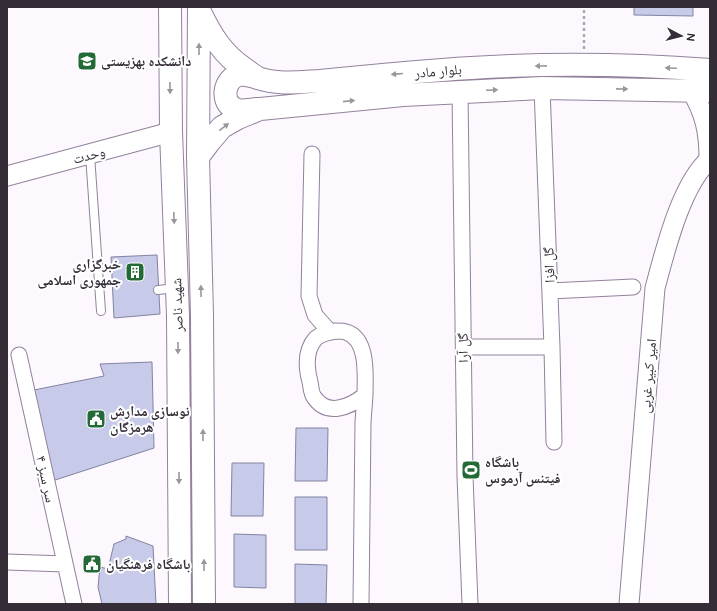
<svg xmlns="http://www.w3.org/2000/svg" width="717" height="611" font-family="'DM Sans','Noto Naskh Arabic',sans-serif">
<style>
.building{fill:#c8caea;stroke:#8183a0}
.lines{fill:none;stroke-linecap:round;stroke-linejoin:round}
.service-casing{stroke:#93819c;stroke-width:10}
.minor-casing{stroke:#93819c;stroke-width:17}
.tertiary-casing{stroke:#93819c;stroke-width:21}
.secondary-casing{stroke:#93819c;stroke-width:24}
.path{stroke:#aca7af;stroke-width:2.5;stroke-dasharray:3 3;stroke-linecap:butt}
.service{stroke:#fff;stroke-width:8}
.minor{stroke:#fff;stroke-width:15}
.tertiary{stroke:#fff;stroke-width:19}
.secondary{stroke:#fff;stroke-width:22}
.oneway{fill:#9a969c}
.labels{text-anchor:middle;stroke-width:4;stroke-linejoin:round;paint-order:stroke}
.poi-label{font-size:14px;font-weight:bold;fill:#342d38;stroke:#fff;text-anchor:start}
.street-label{font-size:14px;fill:#342d38;stroke:#fff}
</style>
<rect width="100%" height="100%" fill="#fcf8fe"/>
<path class="building" d="M634,7H693V16L634,15Z
M157,255L160,314L114,318L111,257Z
M152,362L154,448L52,481L34,390L104,376L100,364Z
M296,428H328L327,481H295Z
M232,463H264L263,516H231Z
M295,497H327V550H295Z
M234,534L266,535V588L234,587Z
M126,536L153,546L156,604H102L98,587L100,567L108,569L114,544L126,539Z
M295,564L327,565L326,604H295Z"/>
<g class="lines">
<defs>
<path id="service" d="M90,155L101,311
M158,290L176,288"/>
<path id="minor" d="M542,88L552,347L554,442
M460,92L465,476L470,604
M312,154L309,296L315,315L330,332
M550,291L633,287
M336,331C339,331 343,331 346,332C369,339 365,377 365,395C350,407 327,417 314,397C311,393 311,386 310,382C306,367 305,350 316,338C322,333 329,332 336,331Z
M464,347H552
M19,355L74,604
M7,562L65,564
M361,604L363,422L365,395"/>
<path id="tertiary" d="M691,90C705,113 709,132 709,159
M7,176L171,132
M629,604L655,288C665,251 681,184 710,159"/>
<path id="secondary" d="M170,7L171,132L178,316L180,604
M199,7L198,157L202,315L204,604
M200,12C211,35 223,55 245,69C249,72 254,76 258,78C277,85 300,82 320,81C370,76 420,71 471,68C550,63 631,64 710,70
M257,109C250,110 239,112 233,108C220,100 225,78 239,75C245,74 252,76 258,78
M198,157L210,141L222,127L238,118L260,109L403,95L542,88L710,91"/>
</defs>
<use href="#service" class="service-casing"/>
<use href="#minor" class="minor-casing"/>
<use href="#tertiary" class="tertiary-casing"/>
<use href="#secondary" class="secondary-casing"/>
<path class="path" d="M584,49V7"/>
<use href="#service" class="service"/>
<use href="#minor" class="minor"/>
<use href="#tertiary" class="tertiary"/>
<use href="#secondary" class="secondary"/>
</g>
<defs><path id="oneway-solid" d="M-6-.8H1V-3.2L6.5 0L1 3.2V.8H-6Z"/></defs>
<g class="oneway">
<use href="#oneway-solid" transform="translate(199 49) rotate(-90)"/>
<use href="#oneway-solid" transform="translate(541 66) rotate(179)"/>
<use href="#oneway-solid" transform="translate(671 68) rotate(-178)"/>
<use href="#oneway-solid" transform="translate(397 74) rotate(175)"/>
<use href="#oneway-solid" transform="translate(170 88) rotate(89)"/>
<use href="#oneway-solid" transform="translate(622 89) rotate(1)"/>
<use href="#oneway-solid" transform="translate(492 90) rotate(-3)"/>
<use href="#oneway-solid" transform="translate(349 101) rotate(-6)"/>
<use href="#oneway-solid" transform="translate(224 127) rotate(-38)"/>
<use href="#oneway-solid" transform="translate(174 218) rotate(88)"/>
<use href="#oneway-solid" transform="translate(201 291) rotate(-91)"/>
<use href="#oneway-solid" transform="translate(178 348) rotate(90)"/>
<use href="#oneway-solid" transform="translate(203 435) rotate(-90)"/>
<use href="#oneway-solid" transform="translate(179 478) rotate(90)"/>
<use href="#oneway-solid" transform="translate(204 565) rotate(-90)"/>
</g>
<defs>
<symbol id="university-square" viewBox="-11 -11 22 22"><rect x="-9" y="-9" width="18" height="18" rx="4" fill="#246a37" stroke="#fff"/><path d="M0-5L7-2L0 1L-7-2ZM-4 1L0 2.5L4 1V4Q0 6-4 4Z" fill="#fff"/></symbol>
<symbol id="building-square" viewBox="-11 -11 22 22"><rect x="-9" y="-9" width="18" height="18" rx="4" fill="#246a37" stroke="#fff"/><path d="M-4-6H4V6H1V3H-1V6H-4ZM-2.5-4.3h1.7v1.8h-1.7ZM.8-4.3h1.7v1.8H.8ZM-2.5-1h1.7V.8h-1.7ZM.8-1h1.7V.8H.8Z" fill="#fff"/></symbol>
<symbol id="civic-square" viewBox="-11 -11 22 22"><rect x="-9" y="-9" width="18" height="18" rx="4" fill="#246a37" stroke="#fff"/><path d="M-.6-6.5H3V-4.5H.6V-3L4-1V1h2V6H-6V1h2V-1L-.6-3ZM-1.2 2.5V6h2.4V2.5Z" fill="#fff"/></symbol>
<symbol id="stadium-square" viewBox="-11 -11 22 22"><rect x="-9" y="-9" width="18" height="18" rx="4" fill="#246a37" stroke="#fff"/><path d="M0-5a6.5 5 0 1 0 0 10a6.5 5 0 1 0 0-10ZM-3.5-1.8h7v3.6h-7Z" fill="#fff"/></symbol>
</defs>
<g fill-rule="evenodd">
<use href="#university-square" x="76" y="50" width="22" height="22"/>
<use href="#building-square" x="124" y="261" width="22" height="22"/>
<use href="#civic-square" x="85" y="408" width="22" height="22"/>
<use href="#stadium-square" x="460" y="459" width="22" height="22"/>
<use href="#civic-square" x="81" y="553" width="22" height="22"/>
</g>
<g class="labels">
<g class="poi-label">
<text x="101" y="66">دانشکده بهزیستی</text>
<text x="121" y="269" text-anchor="end">خبرگزاری<tspan x="121" dy="16">جمهوری اسلامی</tspan></text>
<text x="110" y="416">نوسازی مدارش<tspan x="110" dy="16">هرمزگان</tspan></text>
<text x="485" y="467">باشگاه<tspan x="485" dy="16">فیتنس آرموس</tspan></text>
<text x="106" y="569">باشگاه فرهنگیان</text>
</g>
<g class="street-label">
<text transform="translate(438 71) rotate(-5)" y="5">بلوار مادر</text>
<text transform="translate(89 155) rotate(-15)" y="5">وحدت</text>
<text transform="translate(549 265) rotate(-92)" y="5">گل افزا</text>
<text transform="translate(177 305) rotate(-92)" y="5">شهید ناصر</text>
<text transform="translate(463 348) rotate(-91)" y="5">گل آرا</text>
<text transform="translate(648 376) rotate(-85)" y="5">امیر کبیر غربی</text>
<text transform="translate(46 479) rotate(78)" y="5">سر سبز ۴</text>
</g>
</g>
<rect width="717" height="611" fill="none" stroke="#342d38" stroke-width="16"/>
<g transform="translate(681 36) rotate(97)" stroke="#ffffff" stroke-width="3" paint-order="stroke">
<path d="M0-3L7 15L0 10L-7 15Z" fill="#342d38"/>
<text y="-6" font-size="11" font-weight="bold" text-anchor="middle" fill="#342d38">N</text>
</g>
</svg>
